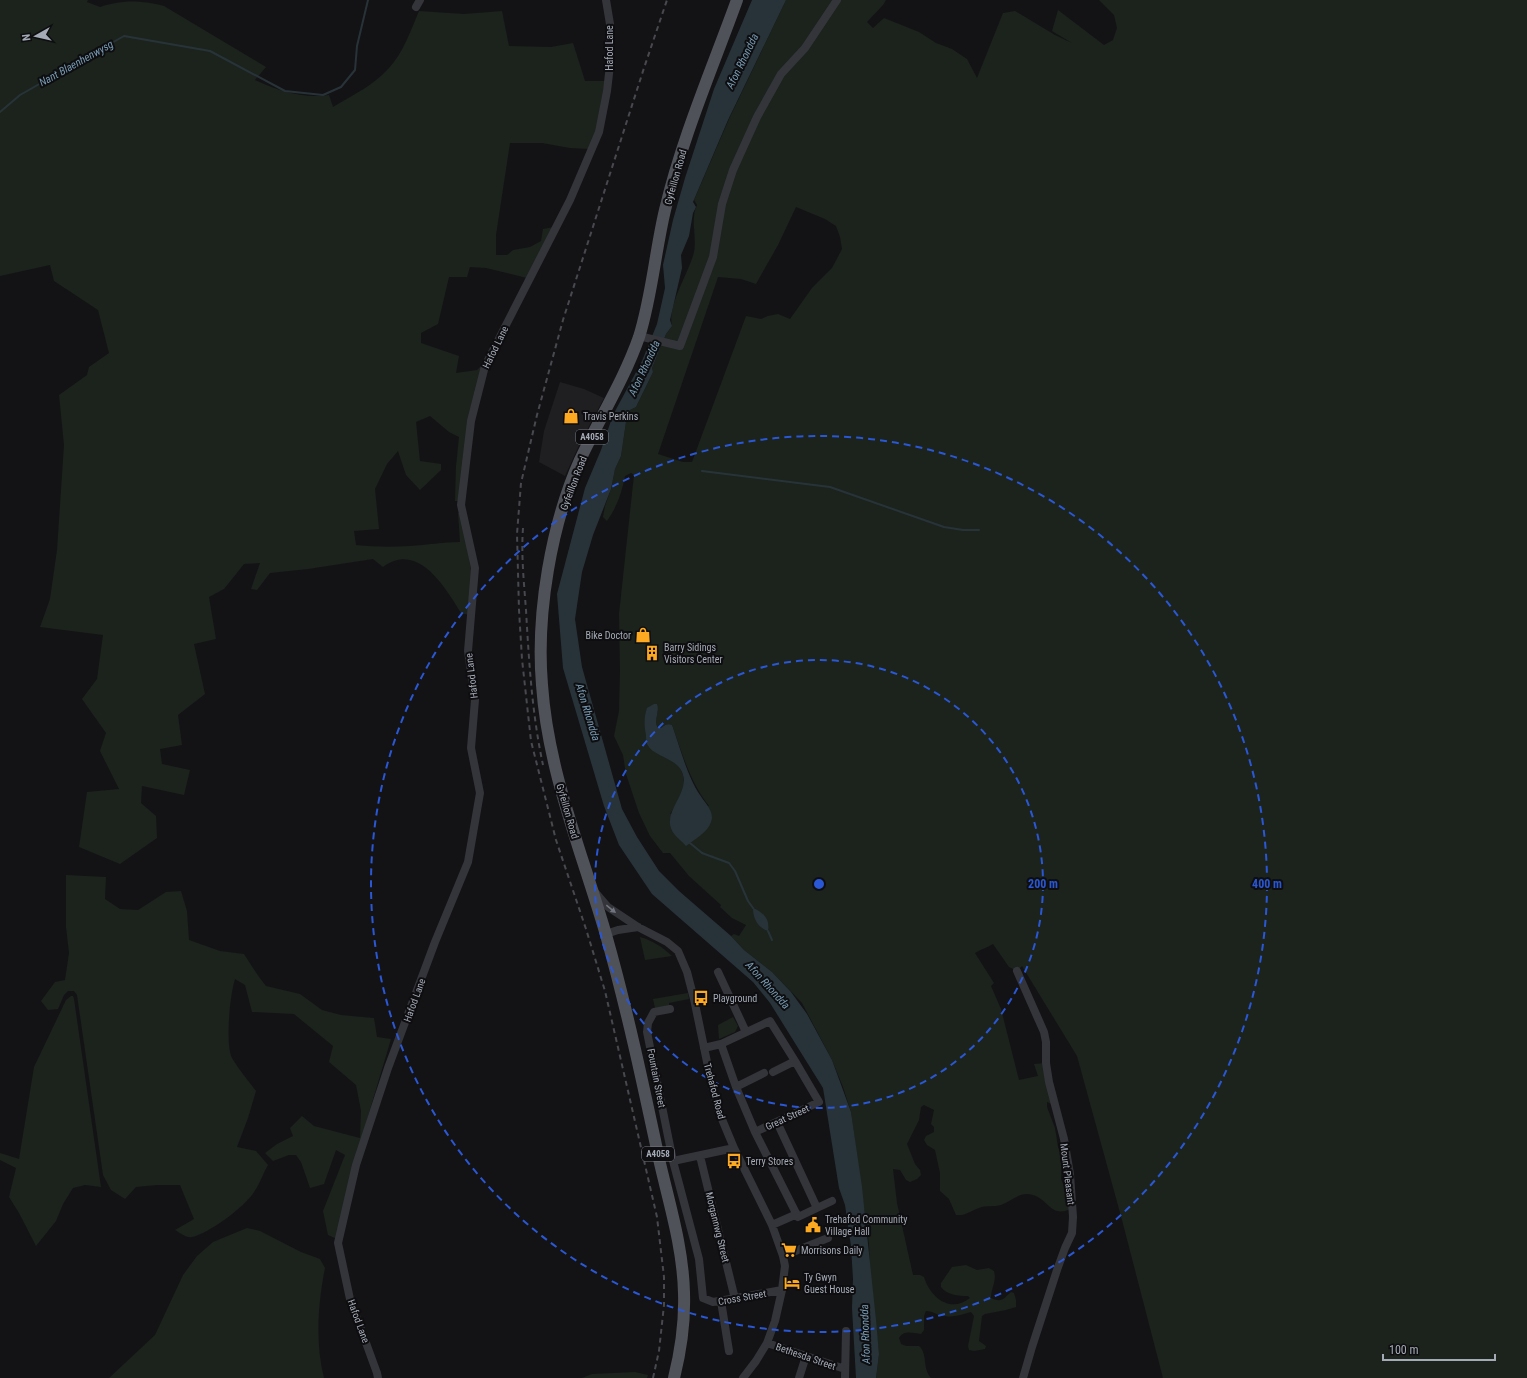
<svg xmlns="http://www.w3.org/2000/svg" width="1527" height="1378" font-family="'Roboto Condensed',sans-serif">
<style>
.built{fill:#1f1f22}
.green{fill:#1b231c;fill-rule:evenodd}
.water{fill:#283339}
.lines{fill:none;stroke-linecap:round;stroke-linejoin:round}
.stream{stroke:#283339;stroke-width:2}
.minor{stroke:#34353a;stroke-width:8}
.primary{stroke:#505259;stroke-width:12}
.rail{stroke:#47494f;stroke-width:2;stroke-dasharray:5 4;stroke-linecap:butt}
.oneway{fill:#72757e}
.ring{fill:none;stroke:#2a57d5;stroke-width:2;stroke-dasharray:7 5}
.labels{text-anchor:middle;stroke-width:4;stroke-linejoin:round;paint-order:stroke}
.shield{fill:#0e0e10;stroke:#777b84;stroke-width:1}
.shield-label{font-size:9px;font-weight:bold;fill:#a4aab6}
.street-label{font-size:10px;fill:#a4aab6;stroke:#0e0e10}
.poi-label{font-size:10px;fill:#a4aab6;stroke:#0e0e10;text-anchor:start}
.water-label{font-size:11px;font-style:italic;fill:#789bb4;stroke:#0e0e10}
.centre{fill:#2a57d5;stroke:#0e0e10;stroke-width:2}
.ring-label{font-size:12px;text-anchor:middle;font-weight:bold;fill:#2a57d5;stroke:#0e0e10;stroke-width:4;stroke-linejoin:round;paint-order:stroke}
</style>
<rect width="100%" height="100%" fill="#131315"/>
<path class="built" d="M560,382L584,389L604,398L581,441L565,476L539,462L544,431Z"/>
<path class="green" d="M0,0H88L87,2L100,7C124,0 139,0 164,6L266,67L255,80C278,91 304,99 329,95L333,107C353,95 374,85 389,68C403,53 411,30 419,11L464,14L502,11L509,46L551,47L573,43L585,81H605L596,131L590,149L570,148L542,143H510L496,235V255H507L513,250L530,247L541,241L543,229L554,227L527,278L486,268L470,267L467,277H449L438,324L421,333V343L459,356L456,373L477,370L482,365L460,501H455L456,466L459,437L449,432L430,416L416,422L420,461L441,464V470L420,490L406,475L398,451L387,464L375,489L379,529L354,531L356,545C374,547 392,547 410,546C427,545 443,542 460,542L458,513H461L472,575L469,615L461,613C445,587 418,541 383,567L373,559L308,569L270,573L257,590L251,589L260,563L244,564L224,589L209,597L216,639L194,644L205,694L178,715L182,745L160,749L162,764L190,770L184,795L142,786L141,803L156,816L157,838L120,864L79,847L87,792L119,789L100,751L106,733L82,699L97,679L103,635L40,627L50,599L57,550L64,445L59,395L87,375L89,367L109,353L98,310L54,281L50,265L0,276Z
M786,0H886L883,5L867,22L873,28L884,18L919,32L936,43L952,49L967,59L977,78L1003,13L1015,11L1055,35L1072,43L1052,31L1058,10L1104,45L1113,40L1117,28L1114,15L1099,0H1527V1378H1163L1122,1220L1077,1056L1022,966L1017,971L1009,967L993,944C987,948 981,949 975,953L994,983L991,986L1001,1009L1019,1080L1038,1076L1034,1064L1046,1063L1054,1105L1047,1102V1107L1055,1128L1058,1147L1062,1157L1061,1179L1070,1200V1209C1051,1218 1049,1200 1033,1195C1020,1191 1012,1201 1001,1205C994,1207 986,1205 979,1208C970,1211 966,1216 956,1215L949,1199L940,1191V1173L935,1150L927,1145L924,1140L926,1136L934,1132V1127L931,1124L934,1110L924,1105L921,1107L919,1120L907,1144L915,1164L920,1170L921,1175L917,1179L910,1182L906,1180L900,1170L893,1169L897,1203L913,1275H920L924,1277C930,1297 950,1314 970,1298L968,1296C958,1296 947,1295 941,1287V1283L952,1267L966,1265L977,1270L989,1268L994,1271C997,1281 991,1288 991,1298C1002,1303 1003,1299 1011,1292L1014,1293L1016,1300V1307L1006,1310L985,1314L982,1316L979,1341L986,1346L985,1349L974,1351L969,1350L968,1346L974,1316L971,1312C962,1314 954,1318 945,1316C938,1316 933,1311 926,1311L924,1316V1330L921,1334C912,1333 904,1330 899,1338L901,1344L906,1346H919C928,1354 922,1368 931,1378H876L879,1354L870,1274L869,1245L851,1112L843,1087L832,1060L802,1003L772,972L744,950L731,936L734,934L739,936L746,925L732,918L720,907L721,905L689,876L670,853H663L650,836L639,813L626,774L623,755L614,736L619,711L620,671L619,614L634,475L631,473L625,476C622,492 617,507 607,521L603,517L605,506L611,489L615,469L621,456L627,415L630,410L636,407L653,372L652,368L666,334L672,326C667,305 689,273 694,252C697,237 690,219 697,205L694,200L729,119ZM796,207L825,219L836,226L840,237L842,249L832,268L812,288L790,319L778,314L768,316L761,319L746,316L692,462H683L658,454L718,277L741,279L756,284L778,245ZM647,708L658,711C656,717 655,723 658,728H661C665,725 667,723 672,725C682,753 690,782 709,806L670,814L682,795L684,786L683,775L679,766L668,759Z
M66,875L106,877L105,899L120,909L138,910L166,892L181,891L187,911L189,940L220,951L244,954L259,977L266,986L300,994L322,1010L341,1015L374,1018L377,1037L391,1039L366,1123L337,1239L328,1235L323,1211L345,1155L336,1150L324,1184L310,1188L301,1162L296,1155H289L273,1161L265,1153L277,1144L293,1136L290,1128L302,1116L314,1126L360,1138L361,1111L356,1085L329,1062L333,1046L294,1014L252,1012L245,985L235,979C230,994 225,1044 232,1058C239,1070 248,1080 256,1091L248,1118L237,1147L256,1151L268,1165C263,1173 260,1184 254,1192C246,1206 208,1234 192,1237C186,1238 180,1233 175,1230L194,1219L180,1185H157L136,1187L125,1199L111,1190L103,1175L77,995L74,991H68L64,995L58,1009L48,1010L41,1001L55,982L65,980L69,953L66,927Z
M640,937C654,941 662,947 672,956L645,960Z
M688,993L689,999L669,1003V1006L655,1008L653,999Z
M71,996H73L74,999L101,1187L85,1185L73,1188L63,1204L56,1221L36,1246L19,1213L9,1197L16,1168L0,1160V1153L19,1159L34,1067L66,1000Z
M733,1017L738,1026L735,1032L719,1039L718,1025Z
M247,1228L260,1231L301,1252L320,1259L325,1268C318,1303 315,1343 324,1378H109L155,1335L183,1275L197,1256L213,1242Z
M635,1372L648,1375L647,1378H582L592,1374Z"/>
<path class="water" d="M752,0H786L728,120L693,202L696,207L693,213L689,236L681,255L682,268L670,320L672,326L666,334L652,368L653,372L636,407L630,410L627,415L621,456L615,469L611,489L593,535L582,572L575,619L582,667L622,809L637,837L659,871L679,891L731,936L744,950L772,972L791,992L807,1014L832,1060L851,1112L862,1187L876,1320L879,1354L876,1378H856L852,1308L853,1279L851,1246L845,1205L839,1188L823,1088L770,1003L753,982L652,894L619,845L604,806L563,668L557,594L585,488L601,450L613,415L642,361L657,324L665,288L663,265L673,220L685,178L714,89Z
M654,704H657C660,713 653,720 658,728H661C665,725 667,723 672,725C680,747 687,776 700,795C705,803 715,812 711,822C707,833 695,839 686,846C683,842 678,839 675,835C658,814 689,797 683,775C678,757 654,758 647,744C646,741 646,737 646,735C644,725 644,717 647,708Z
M753,908C764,913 770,919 768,931C757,927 753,918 753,908Z"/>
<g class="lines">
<path class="stream" d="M0,112L20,95L124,36L210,51L285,91L323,95L341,87L355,70L357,46L368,0
M702,471L830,487L944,527L963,530H979
M690,843L702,853L729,863L735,871L748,901L753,908
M768,931L772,940"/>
<path class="minor" d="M416,7L420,0
M639,336L680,346L713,257L722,204L733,170L757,117L781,74L805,48L837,0
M595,892L608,907L638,927L667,942L678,951L687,972L694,999L712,1086L719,1112L734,1148L772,1225L783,1256L785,1266L782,1290L775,1321L767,1343L756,1361L743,1378
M606,934L618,930L638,927
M1017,971L1044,1032L1046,1042V1063L1049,1082L1064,1139L1070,1174L1073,1217L1072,1233L1065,1248L1057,1270L1032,1347L1023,1378
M718,972L746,1032
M670,1009L654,1012L648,1023L647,1032L673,1161L699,1259L703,1298L713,1302L782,1290
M721,1044L736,1087L755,1132L798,1217L817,1208L777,1122
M704,1048L721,1044L770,1021L795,1061L819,1102L755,1132
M773,1072L795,1061
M736,1087L764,1073
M700,1156L735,1299
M673,1161L734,1148
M817,1208L832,1201
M772,1225L797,1214
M783,1256L828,1238
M721,1301L729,1351
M767,1343L845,1369
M378,1378L377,1373L350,1299L338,1243L356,1165L388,1068L435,942L468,862L480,793L471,748L475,700L468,651L475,568L461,505L471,421L485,366L570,200L599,132L607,91L610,65V24L606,0
M799,1378L806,1356
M845,1378L846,1331"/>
<path class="primary" d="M674,1378C681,1350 685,1322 684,1293C683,1247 669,1203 659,1159C643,1084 627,1009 606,935C582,852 548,772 542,685C536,614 551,525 580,460C599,419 624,380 639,337C652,296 655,252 665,210C682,138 712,69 737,0"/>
<path class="rail" d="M523,528C521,555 524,583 526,610C529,662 532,714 543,765
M653,1378L659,1351L664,1305V1277L657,1217L605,991L586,929L556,840L531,741L522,659L519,610L517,534L521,483L537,415L563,320L644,68L667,0"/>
</g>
<defs><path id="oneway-solid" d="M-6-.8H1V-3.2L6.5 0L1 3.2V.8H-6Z"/></defs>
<use class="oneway" href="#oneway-solid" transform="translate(611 909) rotate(39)"/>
<g class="ring">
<circle cx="819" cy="884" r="224"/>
<circle cx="819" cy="884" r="448"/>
</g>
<defs>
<symbol id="shop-bare" viewBox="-9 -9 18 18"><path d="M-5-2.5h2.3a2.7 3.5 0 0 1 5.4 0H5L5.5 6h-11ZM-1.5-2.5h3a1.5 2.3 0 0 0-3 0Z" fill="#fea922" stroke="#0e0e10" stroke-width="2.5" paint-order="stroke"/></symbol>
<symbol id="building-bare" viewBox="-9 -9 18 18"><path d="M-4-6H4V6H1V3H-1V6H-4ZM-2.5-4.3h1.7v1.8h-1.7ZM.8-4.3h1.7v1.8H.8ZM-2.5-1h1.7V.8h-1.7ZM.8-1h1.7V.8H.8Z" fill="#fea922" stroke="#0e0e10" stroke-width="2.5" paint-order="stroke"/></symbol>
<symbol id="bus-bare" viewBox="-9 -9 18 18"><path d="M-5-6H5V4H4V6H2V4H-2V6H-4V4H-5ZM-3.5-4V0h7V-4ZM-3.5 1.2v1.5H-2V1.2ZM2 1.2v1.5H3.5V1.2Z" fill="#fea922" stroke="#0e0e10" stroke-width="2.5" paint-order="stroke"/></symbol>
<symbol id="civic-bare" viewBox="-9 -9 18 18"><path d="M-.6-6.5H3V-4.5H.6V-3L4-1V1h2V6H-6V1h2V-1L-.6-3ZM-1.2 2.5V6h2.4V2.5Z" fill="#fea922" stroke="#0e0e10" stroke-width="2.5" paint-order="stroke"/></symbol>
<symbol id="supermarket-bare" viewBox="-9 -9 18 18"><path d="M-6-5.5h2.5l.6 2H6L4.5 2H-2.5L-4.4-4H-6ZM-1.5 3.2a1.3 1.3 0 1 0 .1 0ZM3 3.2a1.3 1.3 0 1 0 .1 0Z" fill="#fea922" stroke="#0e0e10" stroke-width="2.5" paint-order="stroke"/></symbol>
<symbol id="hotel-bare" viewBox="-9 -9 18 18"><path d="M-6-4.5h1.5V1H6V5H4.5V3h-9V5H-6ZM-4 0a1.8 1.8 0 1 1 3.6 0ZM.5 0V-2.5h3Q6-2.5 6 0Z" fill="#fea922" stroke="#0e0e10" stroke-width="2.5" paint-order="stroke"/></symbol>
</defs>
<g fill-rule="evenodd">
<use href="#shop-bare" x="560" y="405" width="22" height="22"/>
<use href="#shop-bare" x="632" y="624" width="22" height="22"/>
<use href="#building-bare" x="641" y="642" width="22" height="22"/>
<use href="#bus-bare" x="690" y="987" width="22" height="22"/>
<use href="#bus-bare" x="723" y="1150" width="22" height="22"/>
<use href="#civic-bare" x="802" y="1214" width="22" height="22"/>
<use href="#supermarket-bare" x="778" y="1239" width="22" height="22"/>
<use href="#hotel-bare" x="781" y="1272" width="22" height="22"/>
</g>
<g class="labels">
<g class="shield">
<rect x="576" y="430" width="32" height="14" rx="3"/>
<rect x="642" y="1147" width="32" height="14" rx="3"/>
</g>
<g class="shield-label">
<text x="592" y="440">A4058</text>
<text x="658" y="1157">A4058</text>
</g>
<g class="street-label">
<text transform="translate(609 48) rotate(-90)" y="4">Hafod Lane</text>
<text transform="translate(675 177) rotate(-74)" y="4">Gyfeillon Road</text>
<text transform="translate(495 347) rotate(-64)" y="4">Hafod Lane</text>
<text transform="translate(573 483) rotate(-69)" y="4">Gyfeillon Road</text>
<text transform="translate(471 676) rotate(-97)" y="4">Hafod Lane</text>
<text transform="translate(568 811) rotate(74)" y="4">Gyfeillon Road</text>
<text transform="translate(414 1000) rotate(-70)" y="4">Hafod Lane</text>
<text transform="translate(657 1078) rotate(79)" y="4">Fountain Street</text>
<text transform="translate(715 1091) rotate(75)" y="4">Trehafod Road</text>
<text transform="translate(787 1117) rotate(-25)" y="4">Great Street</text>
<text transform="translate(1068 1174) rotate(83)" y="4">Mount Pleasant</text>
<text transform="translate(718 1227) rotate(76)" y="4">Morgannwg Street</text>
<text transform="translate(742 1297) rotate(-10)" y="4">Cross Street</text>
<text transform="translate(359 1321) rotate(70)" y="4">Hafod Lane</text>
<text transform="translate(806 1356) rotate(19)" y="4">Bethesda Street</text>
</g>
<g class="poi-label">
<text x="583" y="420">Travis Perkins</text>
<text x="631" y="639" text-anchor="end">Bike Doctor</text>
<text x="664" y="651">Barry Sidings<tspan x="664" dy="12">Visitors Center</tspan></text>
<text x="713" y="1002">Playground</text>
<text x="746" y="1165">Terry Stores</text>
<text x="825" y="1223">Trehafod Community<tspan x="825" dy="12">Village Hall</tspan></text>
<text x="801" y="1254">Morrisons Daily</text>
<text x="804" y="1281">Ty Gwyn<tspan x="804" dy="12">Guest House</tspan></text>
</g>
<g class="water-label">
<text transform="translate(742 61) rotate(-64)" y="4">Afon Rhondda</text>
<text transform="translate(76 63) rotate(-29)" y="4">Nant Blaenhenwysg</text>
<text transform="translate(644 368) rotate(-65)" y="4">Afon Rhondda</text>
<text transform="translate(588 712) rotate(73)" y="4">Afon Rhondda</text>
<text transform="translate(768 985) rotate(48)" y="4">Afon Rhondda</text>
<text transform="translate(865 1334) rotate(-92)" y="4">Afon Rhondda</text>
</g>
</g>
<circle cx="819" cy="884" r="6" class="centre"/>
<g class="ring-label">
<text x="1043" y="888">200 m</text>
<text x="1267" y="888">400 m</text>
</g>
<g transform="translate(36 36) rotate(262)" stroke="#0e0e10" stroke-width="3" paint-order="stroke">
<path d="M0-3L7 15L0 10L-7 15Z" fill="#a4aab6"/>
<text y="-6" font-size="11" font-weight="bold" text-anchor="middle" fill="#a4aab6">N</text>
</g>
<path d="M1383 1354v6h112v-6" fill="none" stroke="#a4aab6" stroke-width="2"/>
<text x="1389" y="1354" font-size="12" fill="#a4aab6" stroke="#0e0e10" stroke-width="3" paint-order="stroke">100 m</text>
</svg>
